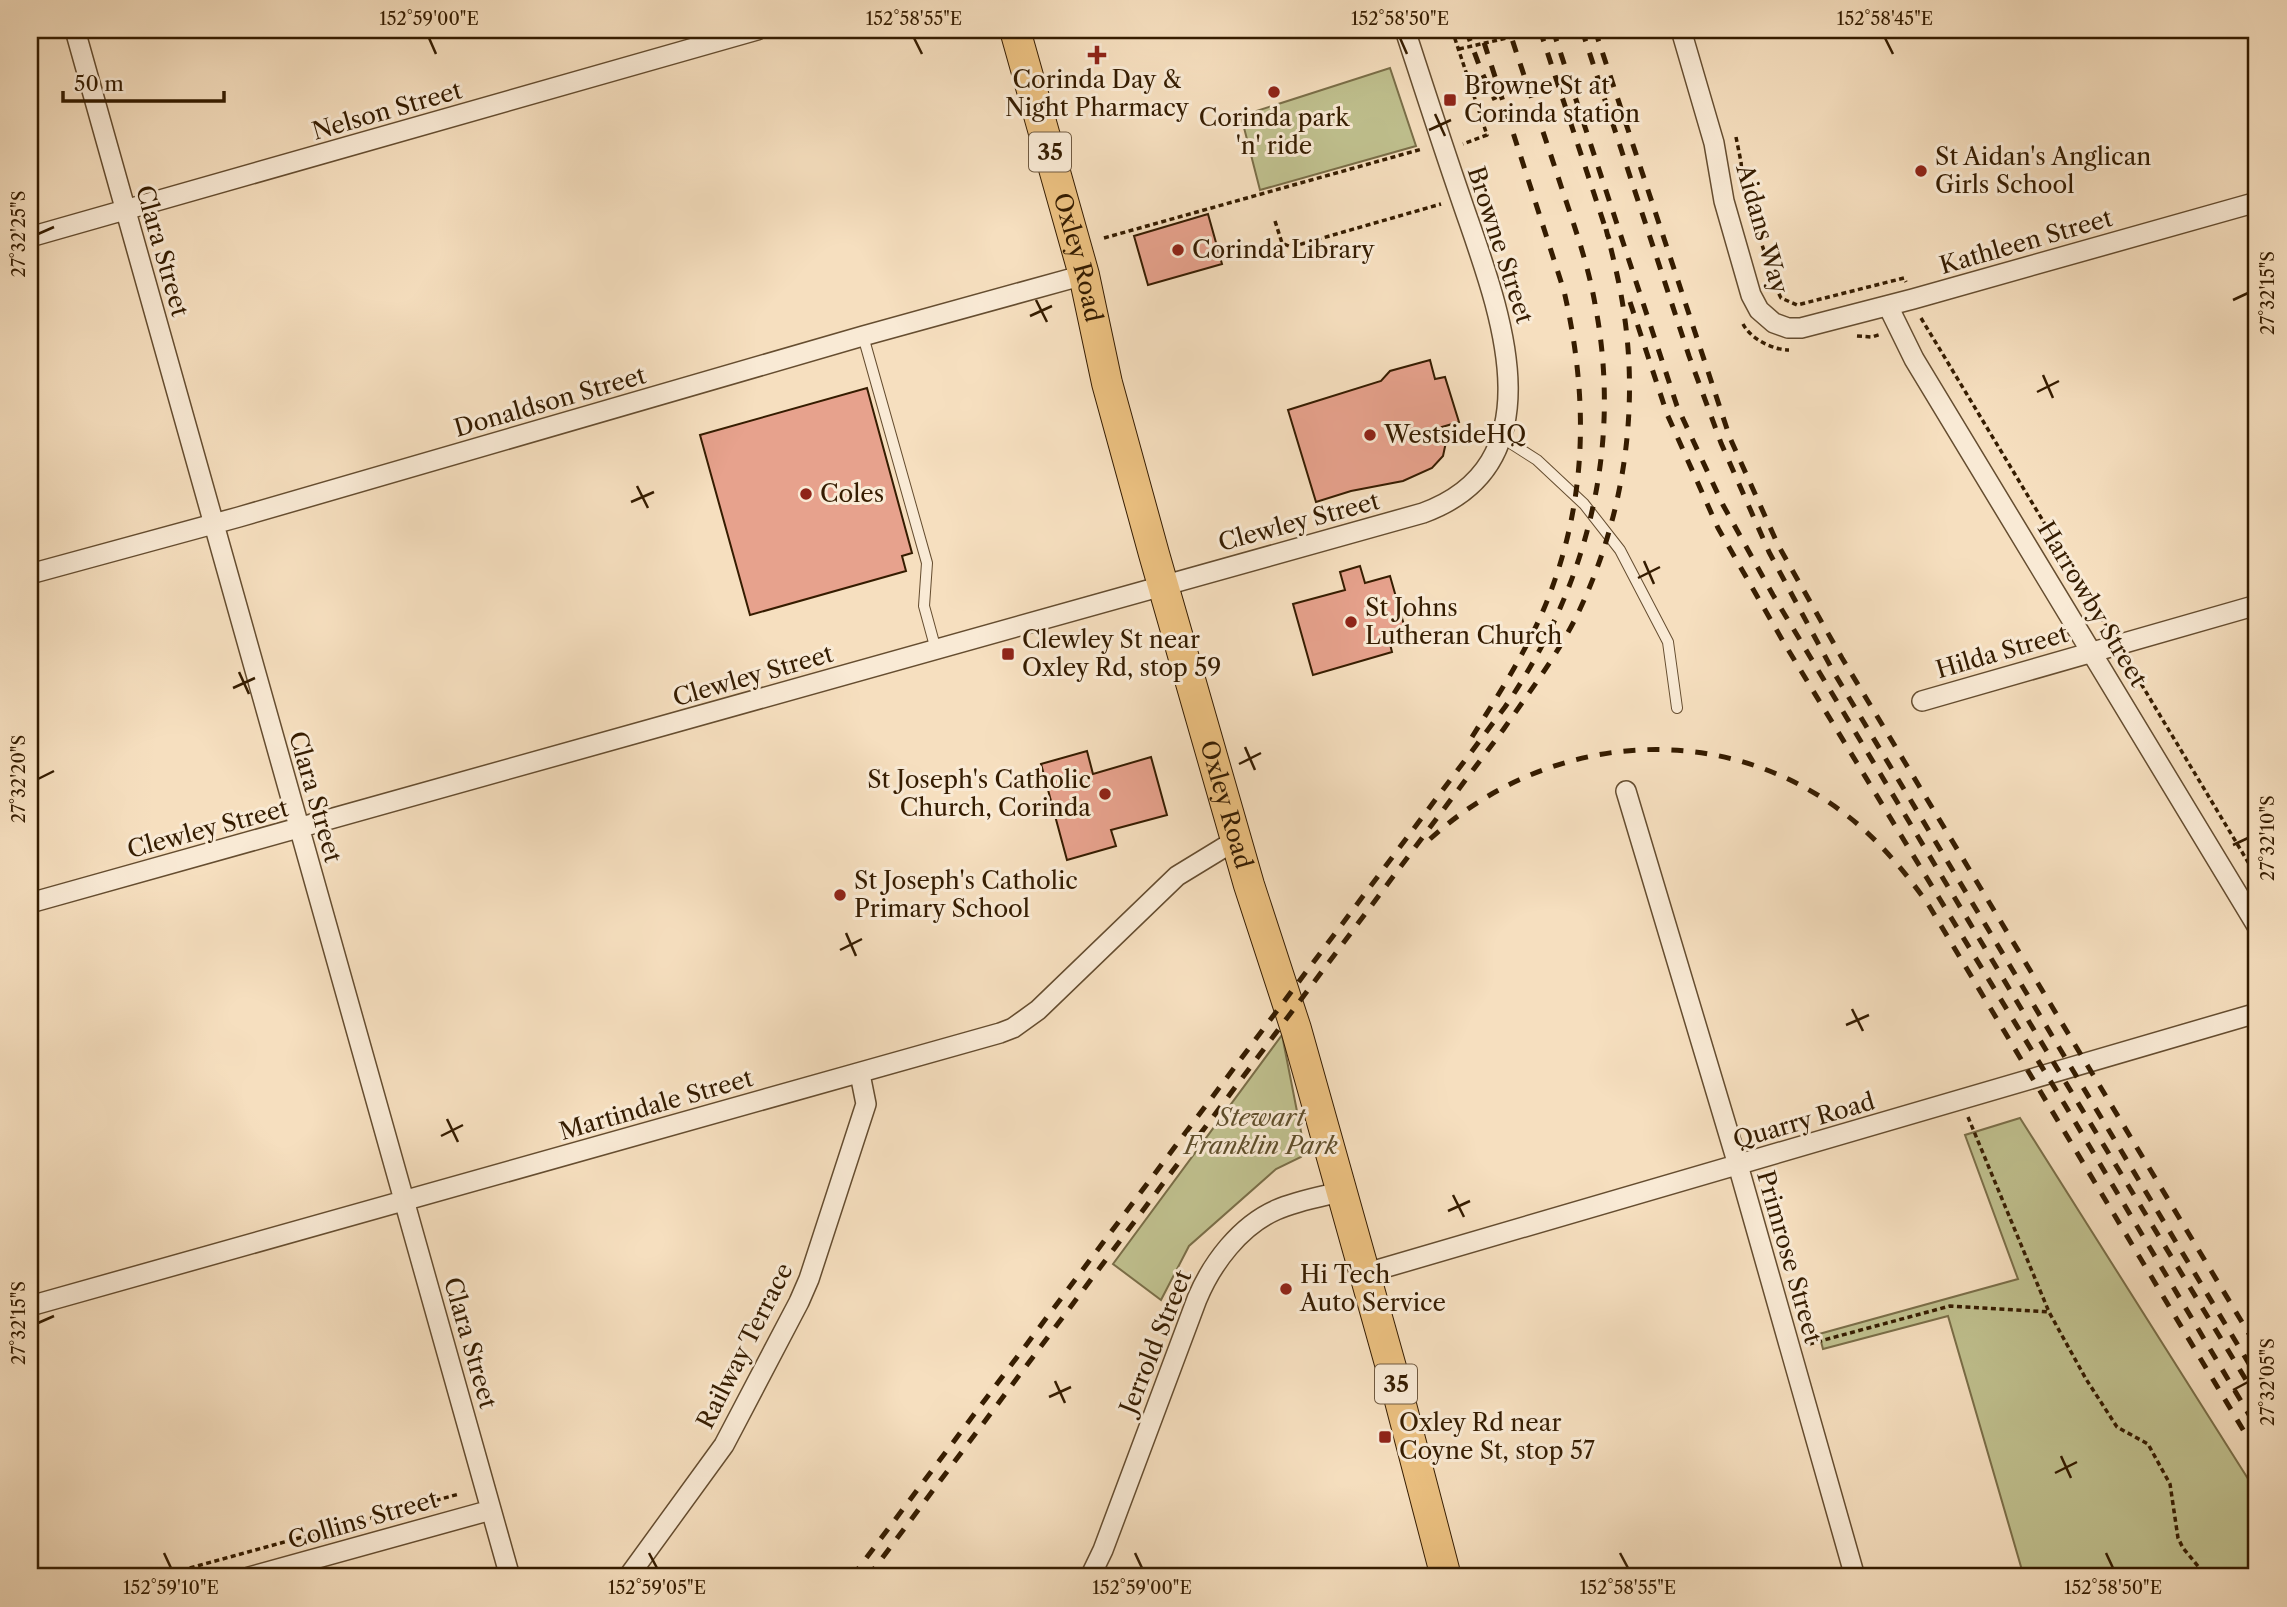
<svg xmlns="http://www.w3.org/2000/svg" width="2287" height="1607" font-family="'Libre Caslon Text',serif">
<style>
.green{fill:#c0c18f;stroke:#7a6e48;stroke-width:2}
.building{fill:#e7a28d;stroke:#351c00;stroke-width:2}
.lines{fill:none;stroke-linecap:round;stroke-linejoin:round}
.service-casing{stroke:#654d30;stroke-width:12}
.minor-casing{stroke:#654d30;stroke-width:22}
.primary-casing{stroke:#351c00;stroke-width:32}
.path{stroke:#351c00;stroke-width:3.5;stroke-dasharray:5 3.5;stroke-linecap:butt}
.service{stroke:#f9ead5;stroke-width:10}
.minor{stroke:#f9ead5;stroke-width:19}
.primary{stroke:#ebc080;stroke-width:30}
.rail{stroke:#351c00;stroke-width:5;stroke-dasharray:12 12;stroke-linecap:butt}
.path-bridge{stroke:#351c00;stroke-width:3.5;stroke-dasharray:5 3.5;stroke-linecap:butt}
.ticks{fill:none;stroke:#351c00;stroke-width:2.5}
.poi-dot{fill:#8f2418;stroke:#f9ead5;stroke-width:2.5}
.labels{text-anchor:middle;stroke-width:6;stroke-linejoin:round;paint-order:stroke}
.shield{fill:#f9ead5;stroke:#705a40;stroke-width:2}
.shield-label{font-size:23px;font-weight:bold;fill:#351c00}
.poi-label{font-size:24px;fill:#351c00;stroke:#f9ead5;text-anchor:start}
.street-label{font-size:24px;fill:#351c00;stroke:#f9ead5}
.park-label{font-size:24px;font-style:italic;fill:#5f4e2b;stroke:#f9ead5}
.neatline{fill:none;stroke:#351c00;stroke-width:2.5}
.ticks-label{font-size:18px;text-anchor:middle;fill:#351c00}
</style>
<rect width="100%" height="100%" fill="#f6dfbf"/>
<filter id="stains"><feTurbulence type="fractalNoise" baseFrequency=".00286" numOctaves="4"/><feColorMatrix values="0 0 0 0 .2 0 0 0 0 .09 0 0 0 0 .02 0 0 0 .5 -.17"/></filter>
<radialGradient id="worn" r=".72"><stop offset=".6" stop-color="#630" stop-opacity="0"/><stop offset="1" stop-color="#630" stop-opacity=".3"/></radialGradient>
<path class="green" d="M1390,68L1416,146L1260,190L1241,116Z
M1282,1035L1305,1152L1301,1157L1276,1169L1189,1246L1161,1300L1113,1264Z
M2020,1118L2257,1493V1577H2024L1948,1316L1823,1349L1819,1334L2018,1279L1965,1135Z"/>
<path class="building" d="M1208,214L1222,264L1148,285L1134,236Z
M1430,360L1435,379L1445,377L1459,422L1442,427L1446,442L1443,456L1432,468L1403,481L1351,491L1316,502L1288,410L1381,381L1390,371Z
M867,388L912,553L902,556L906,571L750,615L700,435Z
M1360,566L1365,583L1390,576L1408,639L1390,644L1392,652L1313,675L1293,604L1345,590L1340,572Z
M1087,751L1093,774L1151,757L1167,815L1111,830L1116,846L1067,860L1041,764Z"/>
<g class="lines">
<defs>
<path id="service" d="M863,336L927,563L924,606L936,650
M1501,437L1537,460L1584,504L1620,550L1668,642L1677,708"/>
<path id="minor" d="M75,30L510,1577
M1681,30L1714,143L1724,201L1751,295L1759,310L1774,323L1788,328H1801L1913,299L2257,202
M30,237L757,30
M1888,306L1914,359L2257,926
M30,574L239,517L863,336L1084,275
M1922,701L2257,605
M1626,791L1738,1165L1855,1577
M30,903L1423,513C1565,461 1494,297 1460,196C1441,141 1423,85 1405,30
M1363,1274L2257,1013
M30,1306L1000,1033L1013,1028L1038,1010L1177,876L1236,840
M249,1577L491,1510
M628,1577L724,1445L799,1302L809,1279L866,1104L860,1074
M1090,1577L1103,1550L1197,1299C1212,1263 1240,1226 1276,1210C1296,1201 1319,1197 1340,1192"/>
<g id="primary">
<path id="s1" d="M1015,30L1084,275L1107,383L1154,554L1249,885L1296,1029L1394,1378L1446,1577"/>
</g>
</defs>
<use href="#service" class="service-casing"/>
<use href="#minor" class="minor-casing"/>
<use href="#primary" class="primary-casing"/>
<path class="path" d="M1452,30L1487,135L1463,144
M1523,30L1524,34L1540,30
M1736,137L1741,162L1742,174
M1744,189L1776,288L1781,298L1797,305L1904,278L1906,282
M1275,221L1282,243L1291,247L1441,204
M1104,238L1422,149
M1921,318L2108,629
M1743,324C1750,338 1772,350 1789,350
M1857,336L1872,337L1881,334
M2128,662L2257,877
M1968,1117L2049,1312L2086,1379L2117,1427L2148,1444L2170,1484L2178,1538L2183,1548L2207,1577
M1809,1344L1950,1306L2049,1312
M157,1577L459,1494"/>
<use href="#service" class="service"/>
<use href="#minor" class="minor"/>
<use href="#primary" class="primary"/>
<path class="rail" d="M1466,30L1482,73L1495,100
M1540,30L1609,239
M1553,30L1677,406L1723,505L1773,595L2046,1050L2257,1398
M1582,30L1689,356L1721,443L1769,552L1833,671L2257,1377
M1595,30L1730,438L1778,545L1842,658L2257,1347
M1630,302L1667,414L1718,528L1784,643L2065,1105L2257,1428
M1472,737C1500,692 1530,646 1549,596C1588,495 1588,395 1564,291L1480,30
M1430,839C1552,728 1734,716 1861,827C1887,850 1908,876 1928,904L2257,1453
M852,1577L1505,707C1587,587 1623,448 1595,304C1588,264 1574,225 1561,186C1544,134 1526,82 1509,30
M868,1577L1503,730C1530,691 1560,652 1580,609C1623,517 1639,413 1624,313C1620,284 1613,257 1606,229"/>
<path class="path-bridge" d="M1459,49L1524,34"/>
</g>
<path class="ticks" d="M429,38L436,54M914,38L922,54M1400,38L1407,54M1885,38L1893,54M1435,114L1445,136M1429,130L1451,120M38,234L54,227M1036,300L1047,322M2233,300L2248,293M1030,316L1052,306M2043,375L2053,398M2037,392L2059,381M637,486L648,508M631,502L654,492M1644,561L1654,584M1638,578L1660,567M239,672L249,694M233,688L255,678M1245,747L1255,770M1239,764L1261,753M38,779L54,771M2233,845L2248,838M846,933L856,956M840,950L862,939M1852,1009L1863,1031M1846,1025L1869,1015M447,1119L458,1142M441,1136L463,1125M1453,1195L1464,1217M1448,1211L1470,1201M38,1323L54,1316M1055,1381L1065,1403M2233,1390L2248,1382M1049,1397L1071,1387M2061,1456L2071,1478M2055,1473L2077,1462M164,1553L171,1568M649,1553L657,1568M1135,1553L1142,1568M1620,1553L1628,1568M2106,1553L2113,1568"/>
<g class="poi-dot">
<path d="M1093.5 44.5h7v7h7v7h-7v7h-7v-7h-7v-7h7z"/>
<circle cx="1274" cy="92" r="7"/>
<rect x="1443" y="93" width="14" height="14" rx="3.5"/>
<circle cx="1921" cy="171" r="7"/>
<circle cx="1178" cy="250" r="7"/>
<circle cx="1370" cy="435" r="7"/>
<circle cx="806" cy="494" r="7"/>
<circle cx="1351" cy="622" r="7"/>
<rect x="1001" y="647" width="14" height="14" rx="3.5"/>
<circle cx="1105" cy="794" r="7"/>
<circle cx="840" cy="895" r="7"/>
<circle cx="1286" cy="1289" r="7"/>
<rect x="1378" y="1430" width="14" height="14" rx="3.5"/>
</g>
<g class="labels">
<g class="shield">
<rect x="1029" y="132.5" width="42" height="39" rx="5"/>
<rect x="1375" y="1364.5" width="42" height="39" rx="5"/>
</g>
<g class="shield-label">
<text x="1050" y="160">35</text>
<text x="1396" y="1392">35</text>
</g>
<g class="poi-label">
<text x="1097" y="88" text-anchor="middle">Corinda Day &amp;<tspan x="1097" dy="28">Night Pharmacy</tspan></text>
<text x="1464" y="94">Browne St at<tspan x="1464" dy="28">Corinda station</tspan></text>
<text x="1274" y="126" text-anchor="middle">Corinda park<tspan x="1274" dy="28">'n' ride</tspan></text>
<text x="1935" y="165">St Aidan's Anglican<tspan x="1935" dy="28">Girls School</tspan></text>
<text x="1192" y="258">Corinda Library</text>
<text x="1384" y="443">WestsideHQ</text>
<text x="820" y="502">Coles</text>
<text x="1365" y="616">St Johns<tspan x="1365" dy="28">Lutheran Church</tspan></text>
<text x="1022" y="648">Clewley St near<tspan x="1022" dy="28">Oxley Rd, stop 59</tspan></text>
<text x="1091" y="788" text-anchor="end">St Joseph's Catholic<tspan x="1091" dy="28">Church, Corinda</tspan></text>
<text x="854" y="889">St Joseph's Catholic<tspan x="854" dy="28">Primary School</tspan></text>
<text x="1300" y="1283">Hi Tech<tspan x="1300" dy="28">Auto Service</tspan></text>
<text x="1399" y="1431">Oxley Rd near<tspan x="1399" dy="28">Coyne St, stop 57</tspan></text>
</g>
<g class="street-label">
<text transform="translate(387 111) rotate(-16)" y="8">Nelson Street</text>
<text transform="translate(1762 229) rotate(74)" y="8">Aidans Way</text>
<text transform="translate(2026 242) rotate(-16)" y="8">Kathleen Street</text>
<text transform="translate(1500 245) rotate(72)" y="8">Browne Street</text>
<text transform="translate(162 251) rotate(74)" y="8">Clara Street</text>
<text dy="8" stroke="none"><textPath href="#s1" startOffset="236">Oxley Road</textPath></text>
<text transform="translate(550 402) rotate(-16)" y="8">Donaldson Street</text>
<text transform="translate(1299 522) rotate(-15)" y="8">Clewley Street</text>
<text transform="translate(2092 604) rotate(59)" y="8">Harrowby Street</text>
<text transform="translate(2002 652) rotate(-16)" y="8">Hilda Street</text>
<text transform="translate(753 676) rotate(-16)" y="8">Clewley Street</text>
<text transform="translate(315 797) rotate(74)" y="8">Clara Street</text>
<text dy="8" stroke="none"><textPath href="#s1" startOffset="803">Oxley Road</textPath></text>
<text transform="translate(208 829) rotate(-15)" y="8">Clewley Street</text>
<text transform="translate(656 1105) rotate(-16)" y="8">Martindale Street</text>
<text transform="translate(1804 1121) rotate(-16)" y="8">Quarry Road</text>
<text transform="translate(1789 1257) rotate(74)" y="8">Primrose Street</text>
<text transform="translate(1156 1342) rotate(-68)" y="8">Jerrold Street</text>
<text transform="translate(470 1343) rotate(74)" y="8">Clara Street</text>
<text transform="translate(745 1346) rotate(-63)" y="8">Railway Terrace</text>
<text transform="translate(363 1520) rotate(-16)" y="8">Collins Street</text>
</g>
<g class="park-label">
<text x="1261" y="1126">Stewart<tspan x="1261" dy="28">Franklin Park</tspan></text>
</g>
</g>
<rect width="2287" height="1607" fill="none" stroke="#f6dfbf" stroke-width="77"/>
<path d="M63 91v10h161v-10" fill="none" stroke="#351c00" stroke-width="3.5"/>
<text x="74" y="91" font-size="21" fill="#351c00" stroke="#f9ead5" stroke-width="5" paint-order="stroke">50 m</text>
<rect x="38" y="38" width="2210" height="1530" class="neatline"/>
<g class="ticks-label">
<text x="429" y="25">152°59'00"E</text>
<text x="914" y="25">152°58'55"E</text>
<text x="1400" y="25">152°58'50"E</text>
<text x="1885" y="25">152°58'45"E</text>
<text transform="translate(19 234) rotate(-90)" y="6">27°32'25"S</text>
<text transform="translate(2268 293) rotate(-90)" y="6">27°32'15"S</text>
<text transform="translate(19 779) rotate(-90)" y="6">27°32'20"S</text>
<text transform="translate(2268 838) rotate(-90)" y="6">27°32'10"S</text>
<text transform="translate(19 1323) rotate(-90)" y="6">27°32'15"S</text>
<text transform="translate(2268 1382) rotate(-90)" y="6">27°32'05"S</text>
<text x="171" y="1594">152°59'10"E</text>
<text x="657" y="1594">152°59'05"E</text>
<text x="1142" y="1594">152°59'00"E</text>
<text x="1628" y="1594">152°58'55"E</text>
<text x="2113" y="1594">152°58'50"E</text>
</g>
<rect width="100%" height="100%" filter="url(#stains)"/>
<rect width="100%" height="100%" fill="url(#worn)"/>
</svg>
